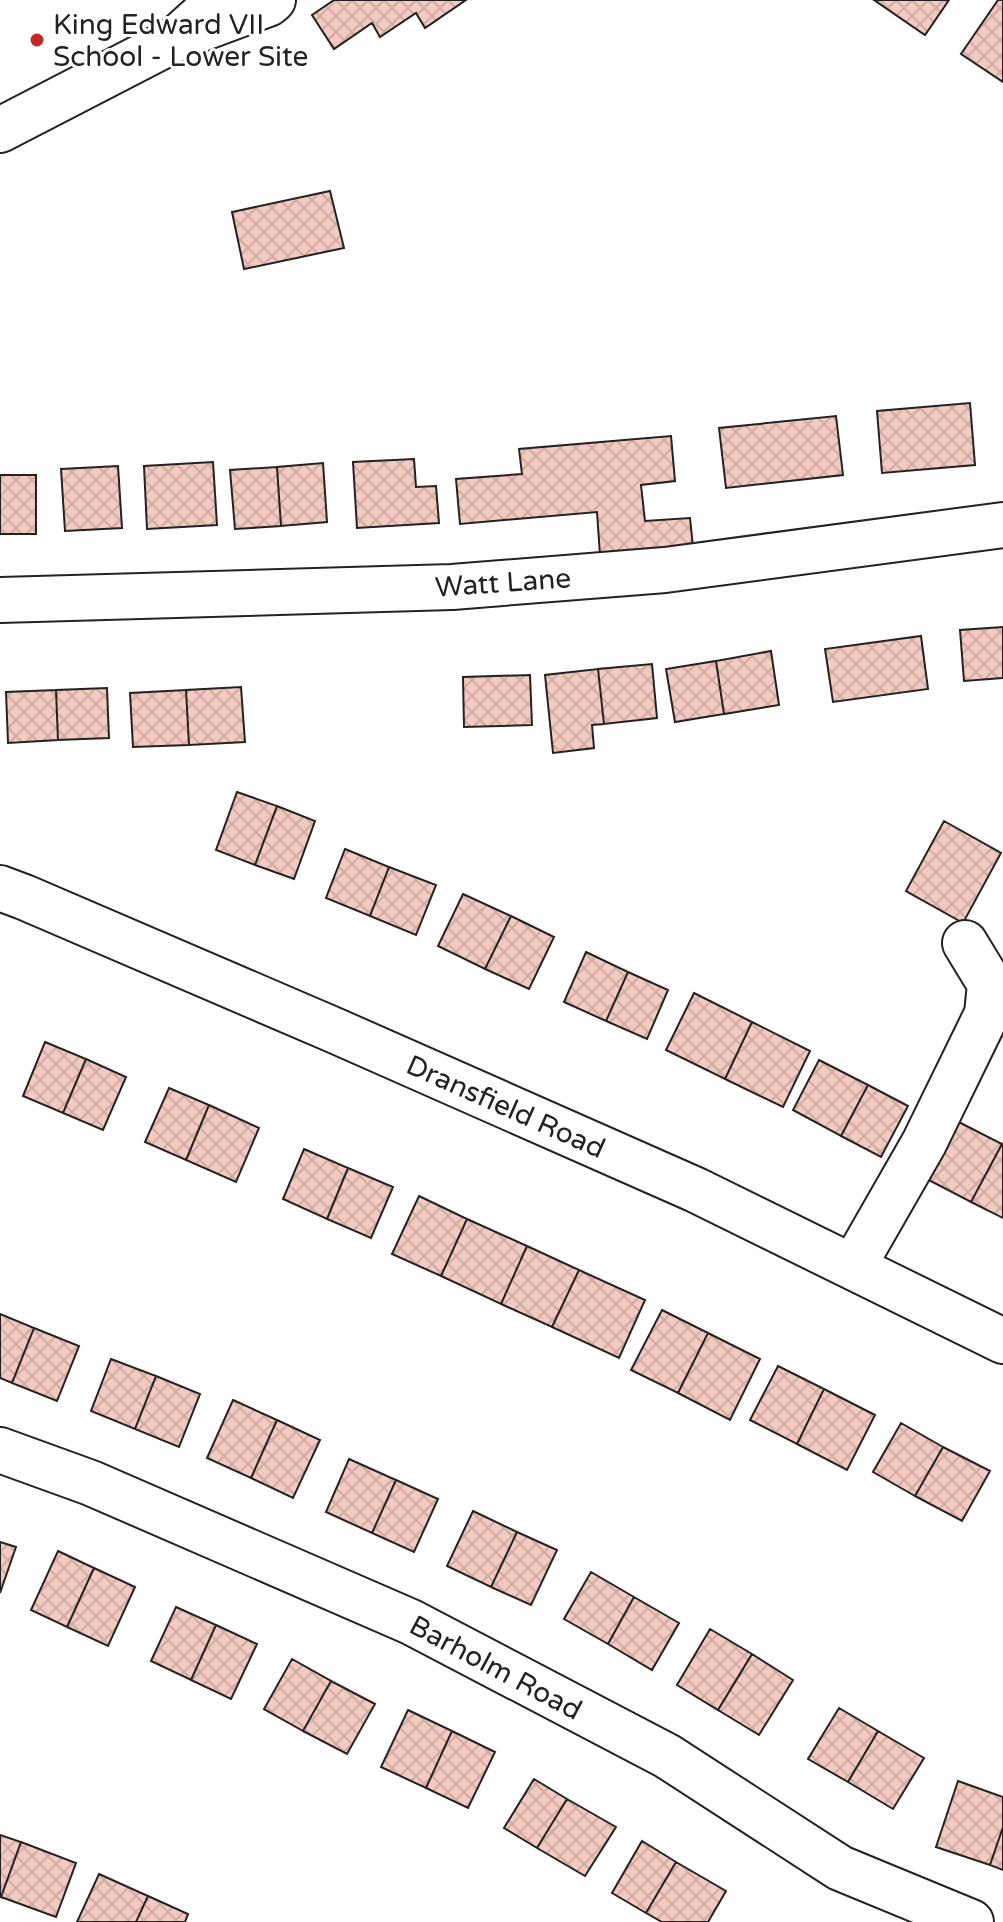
<svg xmlns="http://www.w3.org/2000/svg" width="1003" height="1922" font-family="'Varela Round',sans-serif">
<style>
.building{fill:url(#building-cross-hatch);stroke:#222;stroke-width:2}
.lines{fill:none;stroke-linecap:round;stroke-linejoin:round}
.minor-casing{stroke:#222;stroke-width:48}
.minor{stroke:#fff;stroke-width:44}
.poi-dot{fill:#c62828;stroke:#fff;stroke-width:3}
.labels{text-anchor:middle;stroke-width:6;stroke-linejoin:round;paint-order:stroke}
.poi-label{font-size:28px;fill:#222;stroke:#fff;text-anchor:start}
.street-label{font-size:28px;fill:#222;stroke:#fff}
</style>
<defs>
<pattern id="building-cross-hatch" width="8" height="8" patternUnits="userSpaceOnUse" patternTransform="scale(2)"><rect width="8" height="8" fill="#f3c9c0"/><path d="M0 0l8 8M0 8l8-8" fill="none" stroke="#d0aca5"/></pattern>
</defs>
<rect width="100%" height="100%" fill="#fff"/>
<path class="building" d="M334,0H466L425,28L416,13L380,37L372,23L334,49L312,15Z
M874,0H949L925,35Z
M998,0H1003V82L961,54Z
M330,191L344,248L244,269L232,212Z
M970,403L975,465L882,473L877,411Z
M836,416L843,475L726,488L719,428Z
M671,436L675,481L641,485L645,521L690,518L693,547L600,555L597,512L460,524L456,479L522,474L519,449Z
M414,459L416,487L436,486L439,523L357,528L353,462Z
M213,462L217,525L147,529L144,466Z
M323,463L327,522L281,526L277,467Z
M118,466L122,528L65,531L61,469Z
M277,467L281,526L235,529L230,470Z
M0,475H36V534H0Z
M1003,627V678L964,681L960,630Z
M921,636L928,689L833,702L825,649Z
M771,651L779,705L724,714L716,661Z
M716,661L724,714L675,722L666,669Z
M652,664L657,718L604,724L598,669Z
M598,669L604,724L592,725L594,748L553,753L545,675Z
M530,675L532,725L464,727L463,677Z
M241,687L245,742L189,745L186,690Z
M107,688L109,738L58,740L56,690Z
M56,690L58,740L8,743L6,692Z
M186,690L189,745L133,747L130,693Z
M237,792L277,806L255,865L216,850Z
M277,806L315,821L294,879L255,865Z
M944,821L1001,853L963,923L906,891Z
M345,849L389,867L370,916L326,898Z
M389,867L436,885L416,935L370,916Z
M463,894L511,916L485,969L438,946Z
M511,916L554,937L529,989L485,969Z
M586,952L628,972L606,1021L564,1002Z
M628,972L668,990L647,1039L606,1021Z
M694,993L752,1022L725,1079L666,1050Z
M752,1022L810,1051L783,1107L725,1079Z
M45,1042L86,1059L63,1113L23,1096Z
M86,1059L126,1077L103,1130L63,1113Z
M819,1060L868,1085L841,1136L793,1110Z
M868,1085L908,1106L881,1157L841,1136Z
M169,1088L209,1105L186,1160L145,1142Z
M209,1105L259,1128L236,1182L186,1160Z
M951,1118L1002,1144L971,1202L921,1176Z
M1002,1144L1003,1145V1218L971,1202Z
M304,1149L348,1168L327,1219L283,1199Z
M348,1168L393,1187L371,1238L327,1219Z
M419,1196L467,1219L441,1276L392,1254Z
M467,1219L527,1246L501,1304L441,1276Z
M527,1246L579,1270L552,1327L501,1304Z
M579,1270L645,1300L619,1358L552,1327Z
M662,1310L708,1333L678,1393L631,1370Z
M0,1314L34,1328L12,1383L0,1378Z
M34,1328L79,1346L57,1401L12,1383Z
M708,1333L760,1359L730,1420L678,1393Z
M111,1359L156,1376L135,1429L91,1411Z
M778,1366L824,1389L797,1444L750,1420Z
M156,1376L200,1394L179,1447L135,1429Z
M824,1389L875,1415L847,1470L797,1444Z
M233,1400L277,1420L251,1478L207,1458Z
M277,1420L320,1440L293,1498L251,1478Z
M901,1423L943,1447L915,1496L873,1472Z
M943,1447L990,1471L962,1521L915,1496Z
M349,1459L396,1480L372,1533L326,1512Z
M396,1480L438,1499L414,1552L372,1533Z
M473,1511L517,1532L491,1587L447,1566Z
M517,1532L557,1550L531,1605L491,1587Z
M0,1542L16,1547L0,1593Z
M58,1551L94,1568L67,1627L31,1610Z
M94,1568L135,1587L108,1646L67,1627Z
M591,1572L634,1597L608,1644L564,1619Z
M634,1597L679,1623L652,1670L608,1644Z
M176,1607L216,1625L191,1680L151,1661Z
M216,1625L257,1644L231,1699L191,1680Z
M710,1629L752,1654L718,1710L677,1685Z
M752,1654L793,1680L759,1735L718,1710Z
M292,1659L331,1681L303,1731L264,1709Z
M331,1681L375,1704L347,1754L303,1731Z
M839,1708L878,1731L848,1782L808,1759Z
M408,1710L452,1731L426,1788L381,1767Z
M452,1731L495,1752L468,1808L426,1788Z
M878,1731L924,1758L893,1809L848,1782Z
M534,1779L567,1799L537,1848L504,1828Z
M958,1781L1003,1797V1827L990,1865L936,1847Z
M567,1799L616,1827L585,1876L537,1848Z
M1003,1827V1870L990,1865Z
M0,1835L21,1842L1,1897L0,1896Z
M642,1841L676,1862L646,1913L612,1893Z
M21,1842L76,1863L56,1917L1,1897Z
M676,1862L726,1891L708,1922H662L646,1913Z
M99,1874L148,1896L136,1922H77Z
M148,1896L188,1914L185,1922H136Z"/>
<g class="lines">
<defs>
<path id="minor" d="M193,32L268,4L273,0
M0,130L176,39L219,0
M0,600L452,587L665,570L1003,525
M0,888L24,897L336,1031L696,1190L1003,1341
M853,1267L924,1143L987,1014L990,984L965,943
M0,1450L91,1483L411,1622L667,1756L840,1868L971,1922"/>
</defs>
<use href="#minor" class="minor-casing"/>
<use href="#minor" class="minor"/>
</g>
<circle class="poi-dot" cx="37" cy="40" r="8"/>
<g class="labels">
<g class="poi-label">
<text x="53" y="34">King Edward VII<tspan x="53" dy="32">School - Lower Site</tspan></text>
</g>
<g class="street-label">
<text transform="translate(503 582) rotate(-4)" y="10">Watt Lane</text>
<text transform="translate(506 1106) rotate(24)" y="10">Dransfield Road</text>
<text transform="translate(496 1667) rotate(28)" y="10">Barholm Road</text>
</g>
</g>
</svg>
